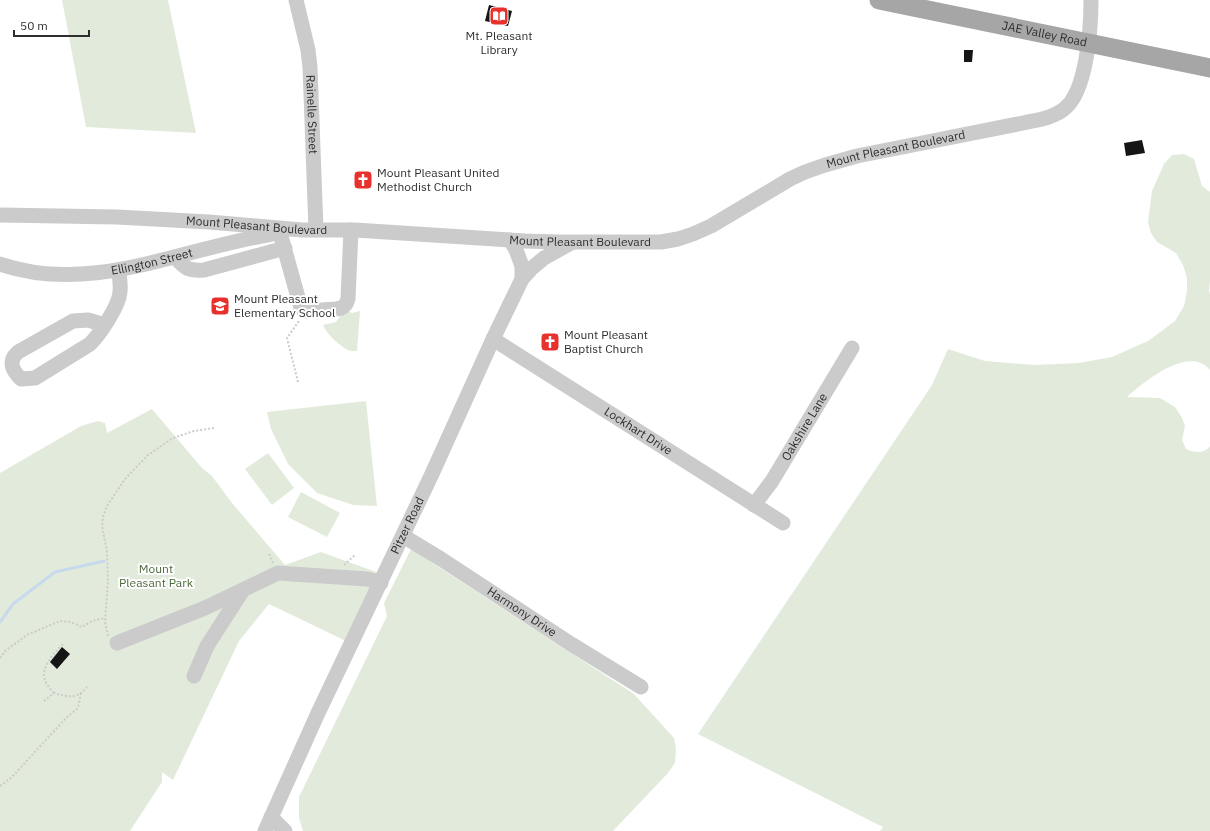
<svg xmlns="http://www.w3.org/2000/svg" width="1210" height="831" font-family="'IBM Plex Sans',sans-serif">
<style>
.green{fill:#e2ebdb}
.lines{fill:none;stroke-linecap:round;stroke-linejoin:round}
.stream{stroke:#c6daec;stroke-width:3}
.building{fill:#151515}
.path{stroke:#cbcbcb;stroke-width:2;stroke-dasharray:2 2;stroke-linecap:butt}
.minor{stroke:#cbcbcb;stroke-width:15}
.major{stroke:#a6a6a6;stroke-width:19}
.labels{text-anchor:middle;stroke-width:4;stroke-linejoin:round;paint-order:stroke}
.street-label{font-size:12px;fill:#2e2e2e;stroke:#fff}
.poi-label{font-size:12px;fill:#2e2e2e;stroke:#fff;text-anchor:start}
.park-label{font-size:12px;fill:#4c6a3a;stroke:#fff}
</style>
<rect width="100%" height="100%" fill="#fff"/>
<path class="green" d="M62,0H168L196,133L86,127Z
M1184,154L1194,159L1202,186L1210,192V281L1209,290L1210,295V370C1190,344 1143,382 1127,397L1160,398L1175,407L1182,418L1185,426L1182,440L1186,449C1195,453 1204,454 1210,446V831H880L883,827L698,734L932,385L948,349L985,361L1035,365L1079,363L1112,357L1148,341L1175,321L1184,306L1187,291V278L1183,265L1176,253L1157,242L1151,233L1148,222L1152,191L1164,164L1172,155Z
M360,311L357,351C355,351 353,351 351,351C343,349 326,334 323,325L336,322L341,315H346L348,312H350L352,313Z
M366,401L377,506L353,505L317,493L288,464L271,429L267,412Z
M152,409L202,468L212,476L232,503L285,565L321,552L379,573L348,642L269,604L239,641L173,780L162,772V782L130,831H0V473L81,426L98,421L105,423L107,433Z
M268,453L294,488L272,505L245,469Z
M301,492L340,513L327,537L288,517Z
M411,549L634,694L674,738L676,749L675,763L668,773L613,831H303L299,818V797L387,616L384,603Z"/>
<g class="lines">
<path class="stream" d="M0,622L13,604L55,572L104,561"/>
</g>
<path class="building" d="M489,5L512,11L508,26L485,21Z
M964,50H973L972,62H964Z
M1142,140L1145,153L1126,156L1124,143Z
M62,647L70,654L57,669L50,662Z"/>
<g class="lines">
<path class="path" d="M298,382L287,338L299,321
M269,554L273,563
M344,565L355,555
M108,636L105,622L108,579L107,552L102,526L103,517L107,506L125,479L148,455L173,438L194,431L214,428
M0,658L6,650L19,641L27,635L60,621L71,622L82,627L92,621L105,618
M54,693C34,674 48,660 63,644
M44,701L54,693C69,697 76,700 87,687
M0,786L11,778L66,718L78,708L81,693"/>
<g class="minor">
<path id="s1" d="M296,0L308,50L310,67L316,230"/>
<path id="s2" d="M0,215L117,217L209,222L302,230H355L525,241L558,242H661L678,239L693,234L711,226L790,179L805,172L825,165L857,156L1023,123C1037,120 1053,118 1064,109C1087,92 1091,27 1091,0"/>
<path d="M280,233L301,308L307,311L336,309L342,308L346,304L348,299L351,230"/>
<path d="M510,240L516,250L522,266V279"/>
<path d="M175,257C185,269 189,271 204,270L285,248"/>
<path id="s3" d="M0,264C93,296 187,246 279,233"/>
<path d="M105,325L88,320L73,321L18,352C7,362 13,371 21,379L35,378L90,344C100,334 119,306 120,292C121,285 119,277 119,270"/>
<path id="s4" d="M493,339L783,523"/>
<path id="s5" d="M754,505L772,481L852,348"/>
<path id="s6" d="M403,536L441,559L571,644L641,687"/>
<path d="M117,643L205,608L278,573L367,579L381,583"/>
<path d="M194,676L207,646L243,590"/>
<path d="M271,817L285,831"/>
<path id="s7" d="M265,831L318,713L431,476L493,339L522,279L532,268L544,258L571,243"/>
</g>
<path class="major" id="s8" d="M879,0L1210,68"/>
</g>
<defs>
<symbol id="library-square" viewBox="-11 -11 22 22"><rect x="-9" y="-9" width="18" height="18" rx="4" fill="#e8312c" stroke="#fff"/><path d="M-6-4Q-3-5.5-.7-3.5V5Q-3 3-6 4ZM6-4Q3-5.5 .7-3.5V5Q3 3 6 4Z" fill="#fff"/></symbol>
<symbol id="church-square" viewBox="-11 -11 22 22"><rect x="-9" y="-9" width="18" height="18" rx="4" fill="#e8312c" stroke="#fff"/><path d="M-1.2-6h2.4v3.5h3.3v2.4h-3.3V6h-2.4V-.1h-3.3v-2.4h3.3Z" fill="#fff"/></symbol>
<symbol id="school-square" viewBox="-11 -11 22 22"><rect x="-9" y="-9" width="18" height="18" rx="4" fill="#e8312c" stroke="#fff"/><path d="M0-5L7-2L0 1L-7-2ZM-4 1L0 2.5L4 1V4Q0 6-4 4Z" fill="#fff"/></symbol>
</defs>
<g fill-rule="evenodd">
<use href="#library-square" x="488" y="5" width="22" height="22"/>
<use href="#church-square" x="352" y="169" width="22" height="22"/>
<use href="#school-square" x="209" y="295" width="22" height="22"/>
<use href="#church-square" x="539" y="331" width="22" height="22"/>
</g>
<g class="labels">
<g class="street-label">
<text dy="4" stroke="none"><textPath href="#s8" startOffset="169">JAE Valley Road</textPath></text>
<text dy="4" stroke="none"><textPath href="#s1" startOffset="116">Rainelle Street</textPath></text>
<text dy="4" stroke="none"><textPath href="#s2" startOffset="917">Mount Pleasant Boulevard</textPath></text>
<text dy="4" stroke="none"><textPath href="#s2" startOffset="257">Mount Pleasant Boulevard</textPath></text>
<text dy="4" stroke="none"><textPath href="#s2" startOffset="581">Mount Pleasant Boulevard</textPath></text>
<text dy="4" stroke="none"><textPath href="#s3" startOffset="154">Ellington Street</textPath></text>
<text dy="4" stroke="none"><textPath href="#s5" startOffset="93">Oakshire Lane</textPath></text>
<text dy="4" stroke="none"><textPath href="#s4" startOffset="172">Lockhart Drive</textPath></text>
<text dy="4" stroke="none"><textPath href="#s7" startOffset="337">Pitzer Road</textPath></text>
<text dy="4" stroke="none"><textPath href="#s6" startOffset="141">Harmony Drive</textPath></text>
</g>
<g class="poi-label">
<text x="499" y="40" text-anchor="middle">Mt. Pleasant<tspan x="499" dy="14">Library</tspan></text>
<text x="377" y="177">Mount Pleasant United<tspan x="377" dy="14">Methodist Church</tspan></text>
<text x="234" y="303">Mount Pleasant<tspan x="234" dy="14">Elementary School</tspan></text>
<text x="564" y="339">Mount Pleasant<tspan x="564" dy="14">Baptist Church</tspan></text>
</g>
<g class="park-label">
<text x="156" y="573">Mount<tspan x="156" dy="14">Pleasant Park</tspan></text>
</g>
</g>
<path d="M14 30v6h75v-6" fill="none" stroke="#2e2e2e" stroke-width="2"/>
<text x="20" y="30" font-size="12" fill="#2e2e2e" stroke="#ffffff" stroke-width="3" paint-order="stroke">50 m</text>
</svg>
